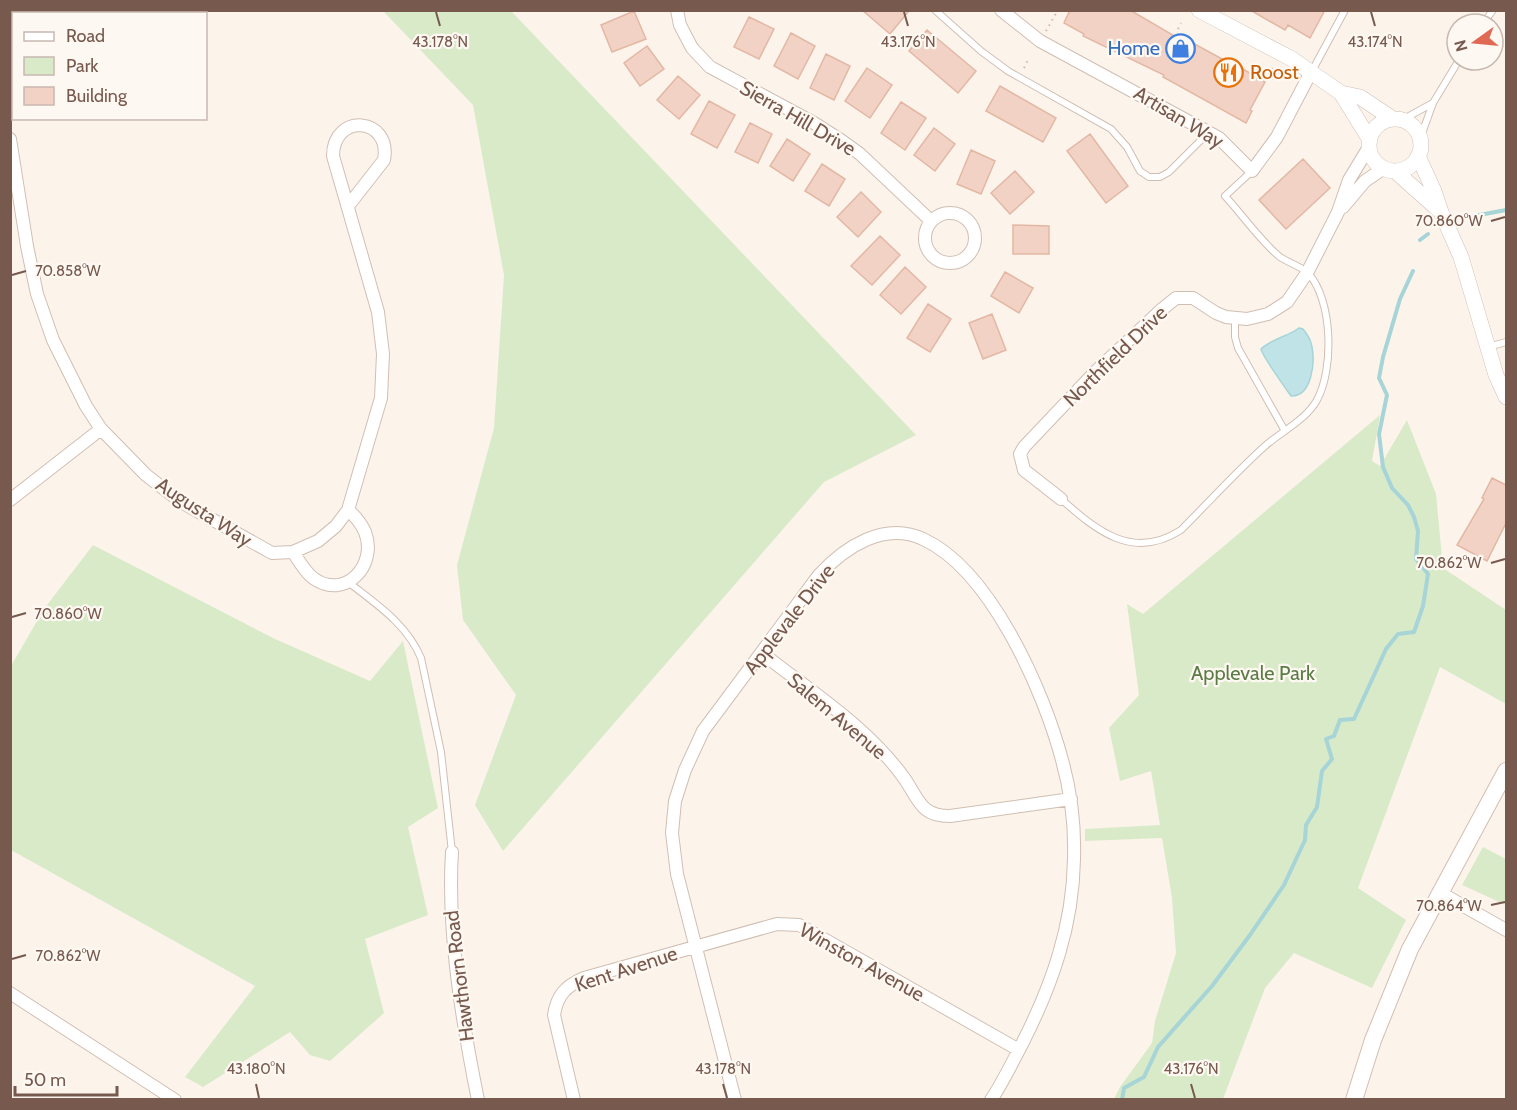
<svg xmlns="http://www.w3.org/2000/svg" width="1517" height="1110" font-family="Cabin,sans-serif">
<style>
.green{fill:#d9eac9}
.water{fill:#bfe3e6;stroke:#a6d4d7;stroke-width:1.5}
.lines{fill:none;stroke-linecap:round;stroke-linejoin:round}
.stream{stroke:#a6d4d7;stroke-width:4}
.building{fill:#f1d2c4;stroke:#e3b7a4;stroke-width:1.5}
.service-casing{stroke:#d1beb3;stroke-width:8}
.minor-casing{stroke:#d1beb3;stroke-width:14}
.tertiary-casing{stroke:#d1beb3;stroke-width:16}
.secondary-casing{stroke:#d4bdb0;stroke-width:18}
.path{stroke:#d6b5a6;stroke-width:2;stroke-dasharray:1.5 4.5;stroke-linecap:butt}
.service{stroke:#fff;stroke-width:6}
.minor{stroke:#fff;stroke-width:12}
.tertiary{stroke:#fff;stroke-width:15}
.secondary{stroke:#fff;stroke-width:16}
.ticks{fill:none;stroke:#77594e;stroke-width:2}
.labels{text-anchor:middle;stroke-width:4.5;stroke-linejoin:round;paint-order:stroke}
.shop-label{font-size:20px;fill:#366cbe;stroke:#fef8f2;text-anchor:end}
.food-label{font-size:20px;fill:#c56008;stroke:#fef8f2;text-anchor:start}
.street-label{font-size:20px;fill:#77594e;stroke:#fef8f2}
.park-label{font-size:20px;fill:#5b7c46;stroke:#fef8f2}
.ticks-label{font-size:15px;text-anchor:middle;fill:#77594e;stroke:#fef8f2;stroke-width:4.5;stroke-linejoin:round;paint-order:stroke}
</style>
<rect width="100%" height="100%" fill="#fcf4eb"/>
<path class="green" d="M383,11H513L512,12L916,435L824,482L503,851L475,805L516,695L463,620L457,565L494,428L504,275L473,105Z
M1380,415L1372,461L1380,466L1407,420L1436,494L1443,568L1506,610V704L1440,667L1358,888L1406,920L1372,988L1294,953L1265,988L1223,1099H1114L1120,1087L1152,1043L1155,1021L1176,953L1172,898L1162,838L1085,841V829L1160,825L1151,771L1120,781L1109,728L1139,695L1127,604L1143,614Z
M93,545L273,638L370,681L403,641L438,808L408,827L428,915L365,939L384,1013L330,1061L310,1055L290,1032L203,1087L185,1077L255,986L11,850V666L44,609Z
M1483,847L1506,859V905L1462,885Z"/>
<path class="water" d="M1299,328L1303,329C1308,335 1311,340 1312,347C1315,362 1312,397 1291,396C1286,389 1262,355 1261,349C1271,339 1287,337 1299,328Z"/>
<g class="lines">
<path class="stream" d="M1474,216L1506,210
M1420,240L1428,234
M1122,1100L1124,1088L1144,1077L1158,1047L1212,986L1250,935L1284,885L1305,840L1306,825L1317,807L1322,771L1332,759L1326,739L1334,736L1340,720L1354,719L1386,649L1398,634L1414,632L1423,606L1428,574L1416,559L1418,531L1414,517L1408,505L1392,488L1383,467L1379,434L1387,395L1379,378L1383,357L1400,299L1413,271"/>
</g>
<path class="building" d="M862,10H906L908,12L890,34Z
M1070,10H1130L1181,40L1182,37L1222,59H1226L1265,82L1250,110L1252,111L1246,123L1163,77L1164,75L1083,36L1084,34L1064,23Z
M1250,10H1325L1310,38L1288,25L1285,30Z
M634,11L646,39L612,52L601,25Z
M749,17L774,29L759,59L734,47Z
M927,30L976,71L958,93L909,51Z
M791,33L815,46L798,79L774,66Z
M647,46L664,69L640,86L624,63Z
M826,54L850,66L834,100L810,88Z
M867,68L892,85L870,118L845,101Z
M678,76L700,95L679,119L657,100Z
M1000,86L1056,118L1043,142L986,111Z
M709,101L735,115L717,148L691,134Z
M901,102L926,118L905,150L881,133Z
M750,123L772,134L758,163L735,152Z
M934,128L955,144L935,171L914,155Z
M1090,134L1128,186L1106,203L1067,151Z
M787,139L810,154L793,181L770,166Z
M971,150L995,161L981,194L957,184Z
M1303,159L1330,188L1286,229L1259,200Z
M822,164L845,179L829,206L805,191Z
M1015,171L1034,192L1010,214L991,193Z
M861,192L881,212L858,237L837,217Z
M1013,225L1049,226V254H1013Z
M880,236L900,255L872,285L851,266Z
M905,267L926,287L901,314L880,295Z
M1005,272L1033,288L1019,313L991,296Z
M928,304L951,319L930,352L907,338Z
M992,314L1006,350L983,359L969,323Z
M1492,478L1506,485V523L1487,561L1457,545L1484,499L1482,498Z"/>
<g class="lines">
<defs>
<path id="service" d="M935,10L981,51L1008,71L1111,129L1127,147L1140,171L1149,177H1160L1169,172L1209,132
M1483,24L1493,10
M1312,71L1345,10
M1402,120L1433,103
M1420,139L1433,103L1459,60
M1235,319V337L1238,348L1285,431
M1488,347L1506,342
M1061,499C1097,531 1133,561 1181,530C1209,502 1236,472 1265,446C1282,431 1306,420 1317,400C1334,369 1333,300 1308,273C1300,266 1289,263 1280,257C1263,244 1240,212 1225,196L1252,171
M348,582C376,604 407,624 421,658L441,752L452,852"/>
<path id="minor" d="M677,10L680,25L692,48L710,67L814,123L842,141L860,154L931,221
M1001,10L1040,41L1219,138L1252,171L1277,137L1311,72
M10,139L27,246L37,294L53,340L86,406L101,429L146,475L181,502L272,553L293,552L318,541L336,526L348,510L381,398L383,354L378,312L333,156C333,112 392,117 384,160L348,206
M1343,207L1365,181L1384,168
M925 238a25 25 0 1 1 50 0a25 25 0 1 1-50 0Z
M1061,499L1024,470L1020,454L1024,447L1095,372L1161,310L1176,298H1193L1216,313L1226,317L1247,319L1268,314L1287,302L1307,273L1338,212L1349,180L1369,147
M10,500L101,429
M293,552C299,561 305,572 313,578C345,601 378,565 365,532C361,523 355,516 348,510
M762,653C811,692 868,727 904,778C919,799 920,816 950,816L1071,799
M452,852C447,932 462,1021 478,1100
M1439,892L1506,930
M10,993L175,1100
M574,1100L554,1015C557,995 566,986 584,978L777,924L799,925L808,930L1019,1050
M735,1100L677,874L672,833L675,801L685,770L703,731L819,575C845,547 884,521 923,539C991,570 1044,692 1062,760C1071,792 1075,826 1074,859C1073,926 1052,985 1022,1044C1012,1063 1003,1082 991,1100"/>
<path id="tertiary" d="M1199,10L1292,59L1341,93L1370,140
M1341,93L1360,97L1393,119
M1369 145a26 26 0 1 1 52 0a26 26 0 1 1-52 0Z
M1418,156L1434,191L1441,212L1461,257L1496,375L1506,397
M1395,171L1441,212"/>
<path id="secondary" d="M1354,1100L1373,1040L1410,949L1506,771"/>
</defs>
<use href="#service" class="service-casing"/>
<use href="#minor" class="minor-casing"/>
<use href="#tertiary" class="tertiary-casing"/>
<use href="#secondary" class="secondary-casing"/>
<path class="path" d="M1178,29L1181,23
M1046,31L1058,10
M1024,68L1029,58
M1269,75L1275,65"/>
<use href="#service" class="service"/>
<use href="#minor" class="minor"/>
<use href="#tertiary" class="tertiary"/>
<use href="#secondary" class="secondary"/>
</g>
<path class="ticks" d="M436,12L440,26M904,12L908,26M1371,12L1375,26M1491,221L1505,217M12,275L26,271M1491,563L1505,559M12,617L26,613M1491,905L1505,902M12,959L26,955M256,1084L259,1098M723,1084L727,1098M1191,1084L1195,1098"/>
<defs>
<symbol id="shop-ring" viewBox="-11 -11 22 22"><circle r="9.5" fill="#fef8f2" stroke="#3f7fe0" stroke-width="1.5"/><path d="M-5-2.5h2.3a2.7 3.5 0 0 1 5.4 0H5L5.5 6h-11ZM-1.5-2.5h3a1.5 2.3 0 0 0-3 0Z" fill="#3f7fe0"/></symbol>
<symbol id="restaurant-ring" viewBox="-11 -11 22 22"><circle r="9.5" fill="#fef8f2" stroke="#e8710a" stroke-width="1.5"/><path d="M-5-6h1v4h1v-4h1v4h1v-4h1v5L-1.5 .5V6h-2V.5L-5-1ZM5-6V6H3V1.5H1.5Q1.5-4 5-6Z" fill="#e8710a"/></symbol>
</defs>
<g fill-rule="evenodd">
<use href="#shop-ring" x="1164" y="32" width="33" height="33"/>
<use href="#restaurant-ring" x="1212" y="56" width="33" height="33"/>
</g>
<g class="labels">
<g class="shop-label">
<text x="1160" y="55">Home</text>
</g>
<g class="food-label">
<text x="1250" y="79">Roost</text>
</g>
<g class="street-label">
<text transform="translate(1179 117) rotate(31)" y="7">Artisan Way</text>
<text transform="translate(798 118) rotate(30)" y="7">Sierra Hill Drive</text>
<text transform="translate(1115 356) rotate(-44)" y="7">Northfield Drive</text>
<text transform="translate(204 512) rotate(33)" y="7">Augusta Way</text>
<text transform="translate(789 619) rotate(-52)" y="7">Applevale Drive</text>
<text transform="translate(837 716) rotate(40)" y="7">Salem Avenue</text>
<text transform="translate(862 962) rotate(29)" y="7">Winston Avenue</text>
<text transform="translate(626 969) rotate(-18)" y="7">Kent Avenue</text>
<text transform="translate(459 976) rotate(-97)" y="7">Hawthorn Road</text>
</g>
<g class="park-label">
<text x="1253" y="680">Applevale Park</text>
</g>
</g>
<g class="ticks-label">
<text x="440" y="47">43.178°N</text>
<text x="908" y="47">43.176°N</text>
<text x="1375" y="47">43.174°N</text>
<text x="1449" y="226">70.860°W</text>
<text x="68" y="276">70.858°W</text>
<text x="1449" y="568">70.862°W</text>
<text x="68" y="619">70.860°W</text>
<text x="1449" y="911">70.864°W</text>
<text x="68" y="961">70.862°W</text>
<text x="256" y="1074">43.180°N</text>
<text x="723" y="1074">43.178°N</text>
<text x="1191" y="1074">43.176°N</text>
</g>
<rect width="1517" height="1110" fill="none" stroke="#77594e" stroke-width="24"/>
<rect x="12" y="12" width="195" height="108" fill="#fef8f2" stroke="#c8b8b0" stroke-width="1.5"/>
<rect x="24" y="32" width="30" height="9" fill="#ffffff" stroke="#c8b8b0" stroke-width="1.5"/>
<text x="66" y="42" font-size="18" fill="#77594e">Road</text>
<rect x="24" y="57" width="30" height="18" fill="#d9eac9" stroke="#c8b8b0" stroke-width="1.5"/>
<text x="66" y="72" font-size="18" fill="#77594e">Park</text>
<rect x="24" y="87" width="30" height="18" fill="#f1d2c4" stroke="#c8b8b0" stroke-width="1.5"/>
<text x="66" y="102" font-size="18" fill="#77594e">Building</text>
<g transform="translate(1475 42) rotate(255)"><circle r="28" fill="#fef8f2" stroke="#c8b8b0" stroke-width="1.5"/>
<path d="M0-4.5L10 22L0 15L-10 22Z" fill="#e06956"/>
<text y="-9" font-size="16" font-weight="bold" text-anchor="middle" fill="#77594e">N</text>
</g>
<path d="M15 1086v9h102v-9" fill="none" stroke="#77594e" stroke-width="3"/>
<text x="24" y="1086" font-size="18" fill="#77594e" stroke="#fef8f2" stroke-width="4.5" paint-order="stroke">50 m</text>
</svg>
